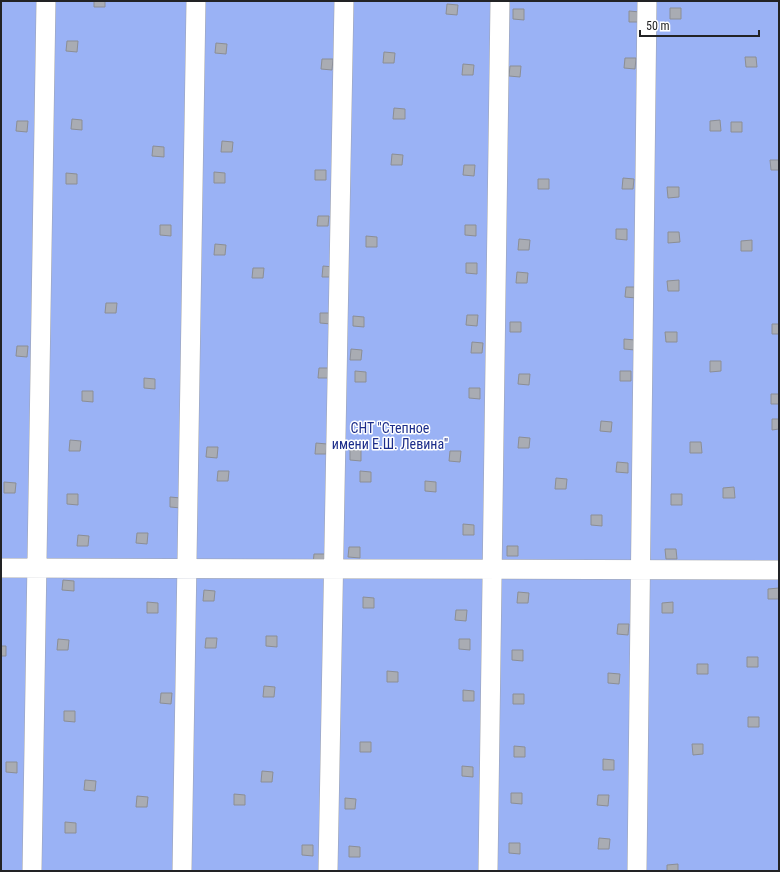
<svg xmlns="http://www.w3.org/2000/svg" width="780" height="872" font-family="'Roboto Condensed',sans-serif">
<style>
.green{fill:#9ab2f5}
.building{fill:#a9acb3;stroke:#8b8e95}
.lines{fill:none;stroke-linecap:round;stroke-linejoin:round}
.minor-casing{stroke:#a0a3aa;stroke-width:20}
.minor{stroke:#fff;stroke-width:19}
.labels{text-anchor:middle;stroke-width:3;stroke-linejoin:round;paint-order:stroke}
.park-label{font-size:14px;fill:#1c2d8a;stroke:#fff}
</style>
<rect width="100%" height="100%" fill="#dfe2e9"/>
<path class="green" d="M1,1H779V871H1Z"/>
<path class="building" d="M94,1H105V7H94Z
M447,4L458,5L457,15L446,14Z
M670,8H681V19H670Z
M513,9H524V20L513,19Z
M629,11L640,12V22H629Z
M67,41H78L77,52L66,51Z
M216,43L227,44L226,54L215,53Z
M384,52L395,53L394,63H383Z
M745,57H756L757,67H746Z
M625,58H636L635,69L624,68Z
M322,59H333L332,70L321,69Z
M463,64L474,65L473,75H462Z
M510,66H521L520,77L509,76Z
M394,108L405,109V119H393Z
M72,119L82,120V130L71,129Z
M720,120L721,131H710V121Z
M17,121H28L27,132L16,131Z
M731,122H742V132H731Z
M222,141L233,142L232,152H221Z
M153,146L164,147V157L152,156Z
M392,154L403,155L402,165H391Z
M770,160H779V170H771Z
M464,165H475L474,176L463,175Z
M315,170H326V180H315Z
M214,172L225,173V183H214Z
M66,173L77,174V184H66Z
M623,178L634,179L633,189H622Z
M538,179H549V189H538Z
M667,187H679V197L668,198Z
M318,216H329L328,226H317Z
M160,225H171V236L160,235Z
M465,225H476V236L465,235Z
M616,229H627V240L616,239Z
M668,232H679L680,242L668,243Z
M366,236L377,237V247H366Z
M519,239L530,240L529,250H518Z
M752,240V251H741V241Z
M215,244L226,245L225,255H214Z
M466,263H477V274L466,273Z
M323,266L334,267L333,277H322Z
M253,268H264L263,278H252Z
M517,272L528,273L527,283H516Z
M679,280V291H668L667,281Z
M626,287H637L636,298L625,297Z
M106,303H117L116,313H105Z
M320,313H331V324L320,323Z
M467,315H478L477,326L466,325Z
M353,316L364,317V327L353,326Z
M510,322H521V332H510Z
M772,324H779V334H772Z
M665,332H677V342H666Z
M624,339L635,340V350L624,349Z
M472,342L483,343L482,353H471Z
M17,346H28L27,357L16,356Z
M351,349L362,350L361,360H350Z
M710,361H721V371L710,372Z
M319,368H330L329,378H318Z
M355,371L366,372V382H355Z
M620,371H631V381H620Z
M519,374H530L529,385L518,384Z
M144,378L155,379V389L144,388Z
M469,388H480V399L469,398Z
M82,391H93V402L82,401Z
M771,394H779V404H771Z
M772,419H779V429L772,430Z
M601,421L612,422L611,432L600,431Z
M519,437L530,438L529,448H518Z
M70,440L81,441L80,451H69Z
M690,442H701L702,453H690Z
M316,443L327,444L326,454H315Z
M207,447H218L217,458L206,457Z
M350,450H361V461L350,460Z
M450,451H461L460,462L449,461Z
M617,462L628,463V473L616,472Z
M218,471H229L228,481H217Z
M360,471L371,472V482H360Z
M556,478L567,479L566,489H555Z
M425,481L436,482V492L425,491Z
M4,482L16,483L15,493H4Z
M734,487L735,498H723V488Z
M67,494H78V505L67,504Z
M671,494H682V505H671Z
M170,497L181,498V508L170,507Z
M591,515H602V526L591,525Z
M463,524L474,525V535H463Z
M137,533H148L147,544L136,543Z
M78,535L89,536L88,546H77Z
M507,546H518V556H507Z
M349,547H360V558L348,557Z
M665,549H676L677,559H666Z
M314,554H325L324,565L313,564Z
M63,580L74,581V591L62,590Z
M779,588V599H768V589Z
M204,590L215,591L214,601H203Z
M518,592L529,593L528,603H517Z
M363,597L374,598V608H363Z
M147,602L158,603V613H147Z
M673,602V613H662V603Z
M456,610H467L466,621L455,620Z
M618,624H629L628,635L617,634Z
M266,636H277V647L266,646Z
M206,638H217L216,648H205Z
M58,639L69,640L68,650H57Z
M459,639H470V650L459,649Z
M1,646H6V656H1Z
M512,650H523V661L512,660Z
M747,657H758V667H747Z
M697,664H708V674H697Z
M387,671L398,672V682H387Z
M608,673L620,674L619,684L608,683Z
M264,686L275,687L274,697H263Z
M463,690L474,691V701H463Z
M161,693H172L171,704L160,703Z
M513,694H524V704H513Z
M64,711H75V722L64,721Z
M748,717H759V727H748Z
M360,742H371V752H360Z
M692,744H703V754L693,755Z
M514,746L525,747V757H514Z
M603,759L614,760V770H603Z
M6,762H17V773L6,772Z
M462,766L473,767V777L462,776Z
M262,771L273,772L272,782H261Z
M85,780L96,781L95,791L84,790Z
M511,793H522V804L511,803Z
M234,794L245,795V805H234Z
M598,795H609L608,806L597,805Z
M137,796L148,797L147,807H136Z
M345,798L356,799L355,809H345Z
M65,822L76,823V833H65Z
M599,838L610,839L609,849H598Z
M509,843H520V854L509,853Z
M302,845H313V856L302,855Z
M349,846L360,847V857H349Z
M678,864V871H667V865Z"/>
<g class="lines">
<defs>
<path id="minor" d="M1,568L779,570
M32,871L46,1
M182,871L196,1
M328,871L344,1
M488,871L500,1
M637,871L647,1"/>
</defs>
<use href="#minor" class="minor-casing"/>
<use href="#minor" class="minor"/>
</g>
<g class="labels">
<g class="park-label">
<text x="390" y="433">СНТ "Степное<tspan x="390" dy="16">имени Е.Ш. Левина"</tspan></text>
</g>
</g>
<rect width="780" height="872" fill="none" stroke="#222325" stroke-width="4"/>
<path d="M640 30v6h119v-6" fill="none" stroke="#222325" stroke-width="2"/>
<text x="646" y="30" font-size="12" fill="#222325" stroke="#ffffff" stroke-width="3" paint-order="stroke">50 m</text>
</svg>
